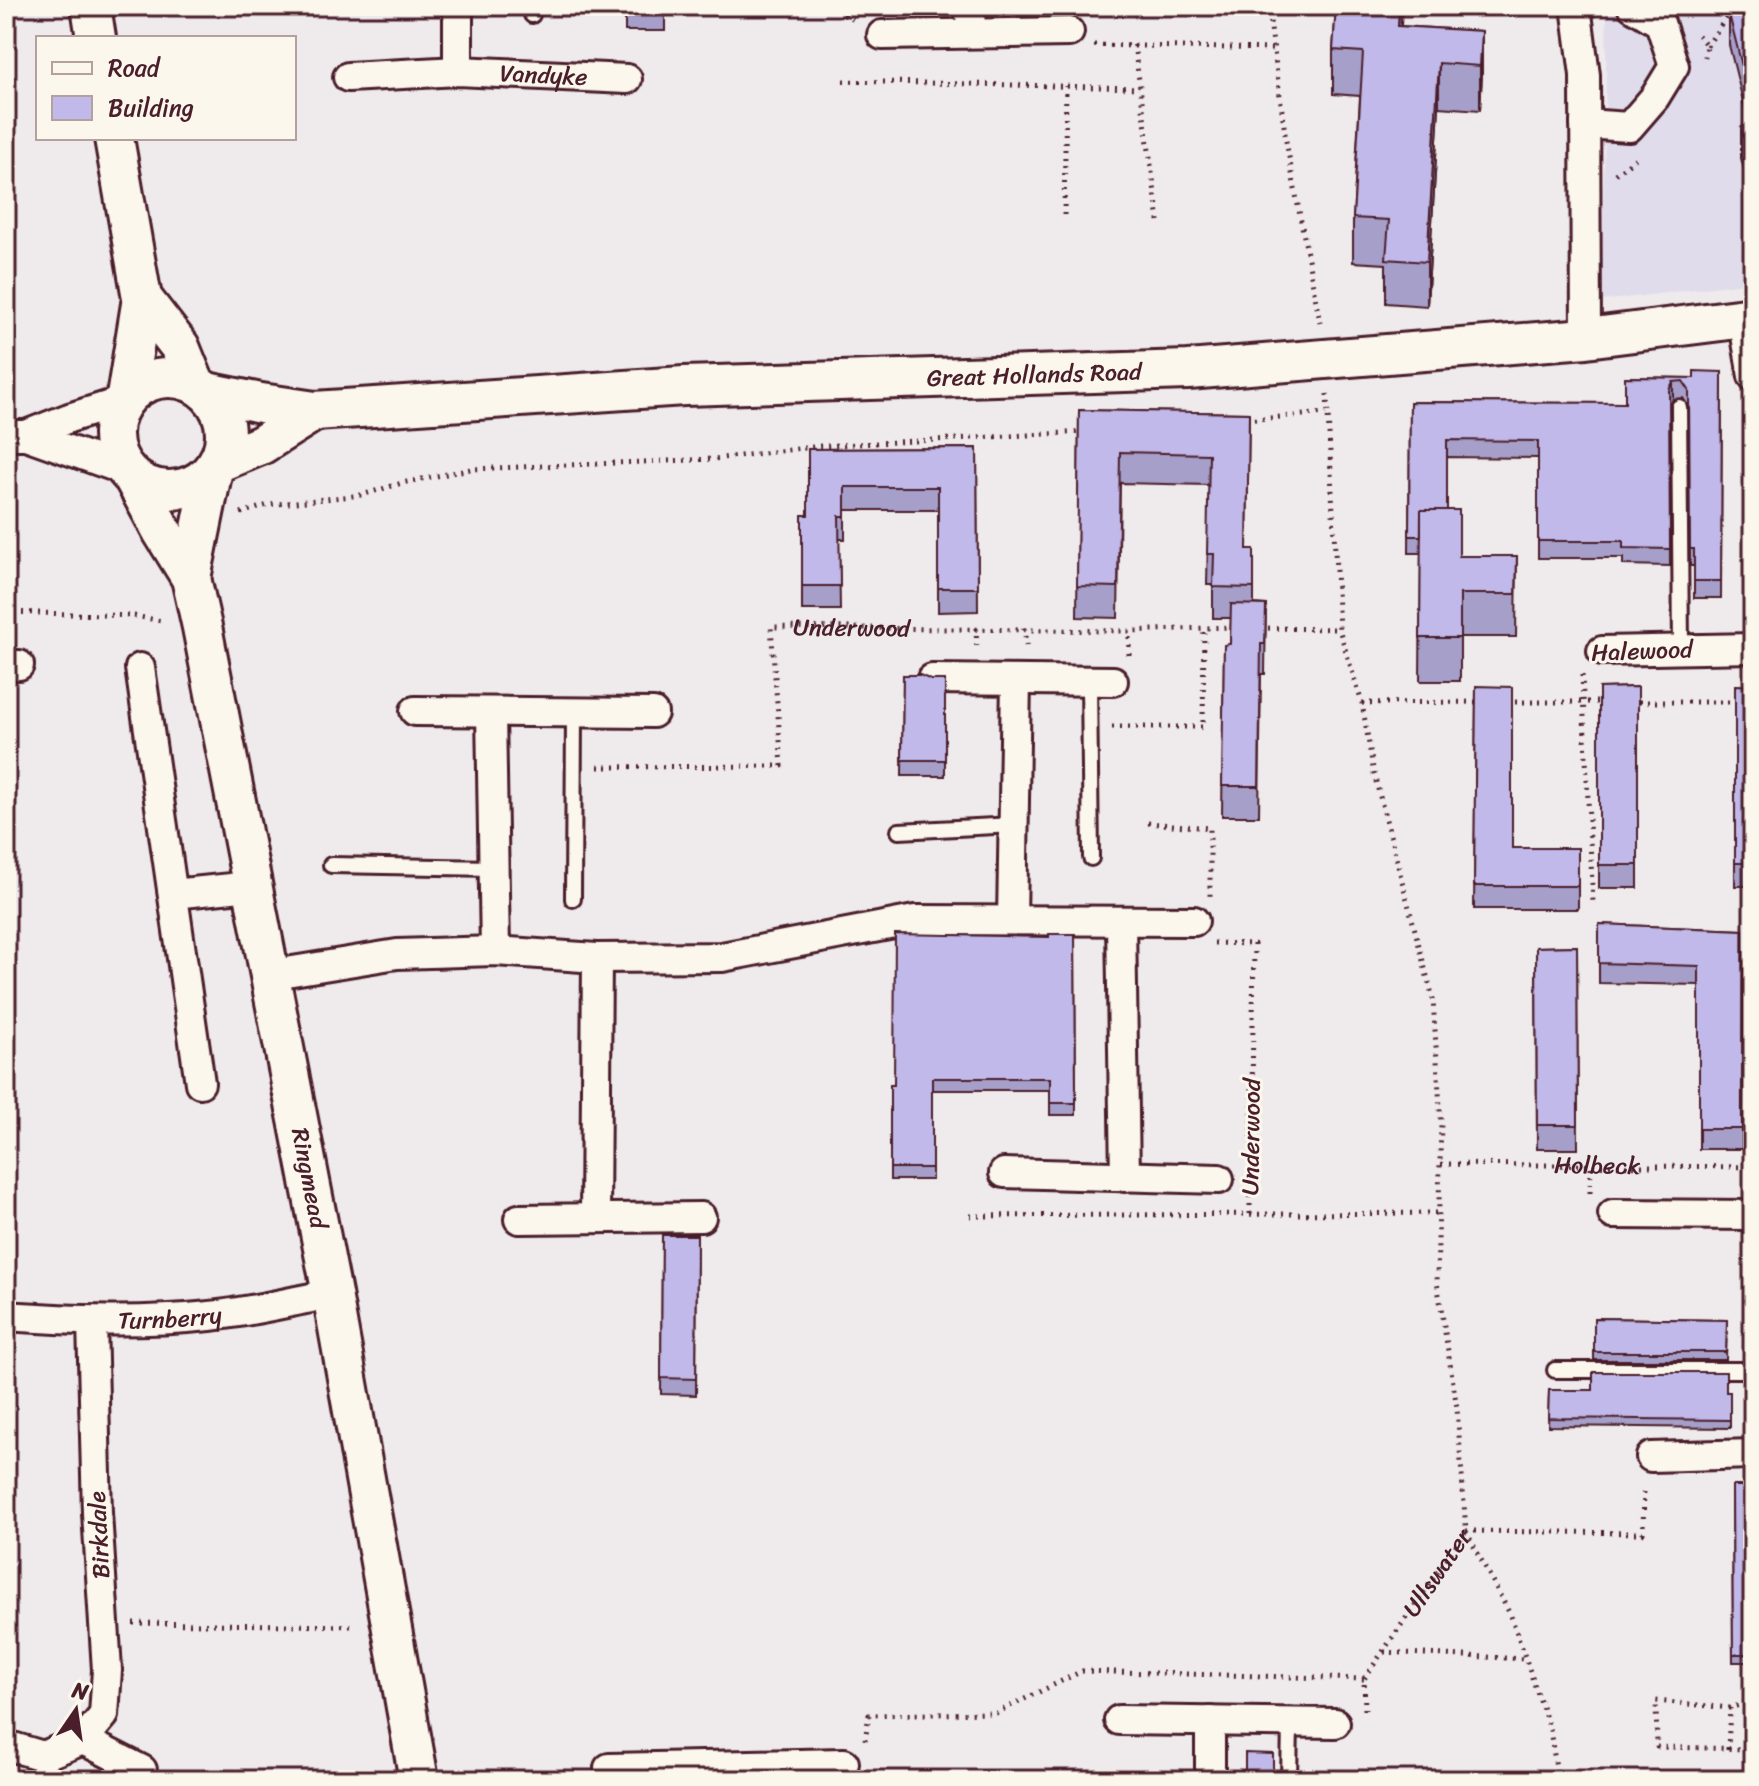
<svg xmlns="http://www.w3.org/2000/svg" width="1759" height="1786" font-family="Sriracha,sans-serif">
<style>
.built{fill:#e1dceb}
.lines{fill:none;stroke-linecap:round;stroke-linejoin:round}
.lane-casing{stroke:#4a1f2b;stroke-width:20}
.street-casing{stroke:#4a1f2b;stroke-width:34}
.secondary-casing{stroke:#4a1f2b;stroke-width:44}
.path{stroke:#4a1f2b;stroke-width:5;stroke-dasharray:2 6;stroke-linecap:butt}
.lane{stroke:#fbf7ec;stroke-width:14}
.street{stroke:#fbf7ec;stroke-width:28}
.secondary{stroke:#fbf7ec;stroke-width:38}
.wall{fill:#a69fc9;stroke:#4a1f2b;stroke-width:2}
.shaded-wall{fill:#8782a4;stroke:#4a1f2b;stroke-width:2}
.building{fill:#c1b9ea;stroke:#4a1f2b;stroke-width:2}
.labels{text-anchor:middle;stroke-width:6;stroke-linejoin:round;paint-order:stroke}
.street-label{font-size:24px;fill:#4a1f2b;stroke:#fbf7ec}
</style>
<rect width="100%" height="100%" fill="#efebec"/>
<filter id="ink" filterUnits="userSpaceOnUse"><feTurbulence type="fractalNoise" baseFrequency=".0125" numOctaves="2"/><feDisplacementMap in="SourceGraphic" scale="16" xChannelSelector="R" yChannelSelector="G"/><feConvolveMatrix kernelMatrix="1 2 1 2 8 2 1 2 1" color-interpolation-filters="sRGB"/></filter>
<g filter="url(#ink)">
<path class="built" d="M1607,6H1753V282L1602,301Z"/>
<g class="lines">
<defs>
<path id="lane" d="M531,6L532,15
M1679,407L1681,649
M1089,681L1091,858
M899,831L1014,825
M331,865L492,868
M573,899L574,713
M1555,1370H1753
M1289,1780L1290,1722"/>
<g id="street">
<path d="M458,6V71"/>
<path d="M970,6L971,33"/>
<path d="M1576,6L1585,75L1586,338"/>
<path d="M882,35L1069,32"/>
<path id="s4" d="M348,77L458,71L627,79"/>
<path d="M1585,124L1629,127L1655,97L1674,66L1660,23L1632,6"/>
<path d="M1743,318L1753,376"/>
<path d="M6,435H26L127,471"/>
<path d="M26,435L69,418L123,401"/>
<path d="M1602,651L1753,648"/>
<path d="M6,665H19"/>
<path d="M140,668L200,1083"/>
<path d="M932,679L1113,681"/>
<path d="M415,711L653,713"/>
<path d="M491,712L495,951"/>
<path d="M173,894L251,886"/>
<path d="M1012,920L1016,680"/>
<path d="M1121,922L1125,1177"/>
<path d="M268,975L397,954L495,951L597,958L722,957L915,920L1194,921"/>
<path d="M1004,1173L1219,1179"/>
<path d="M1613,1214L1753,1215"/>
<path d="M595,1218L597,958"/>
<path d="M519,1219L701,1217"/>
<path id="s5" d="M6,1316C76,1321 140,1323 210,1316C251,1312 292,1301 332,1294"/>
<path d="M1651,1457L1753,1454"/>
<path d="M1119,1720L1335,1723"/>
<path d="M1210,1721V1780"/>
<path d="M83,1740L104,1715L107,1670L97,1513L92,1322"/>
<path d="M6,1745L43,1756L83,1740L142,1770"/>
<path d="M609,1768L844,1763"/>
</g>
<g id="secondary">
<path d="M91,6L96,38"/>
<path d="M114,138L142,298L126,397"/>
<path d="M142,298L180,347L195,384"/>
<circle cx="169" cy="434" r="56"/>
<path id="s6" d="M207,392L261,403L315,411L684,386L1188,370L1586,338L1753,317"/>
<path d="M217,463L261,445L315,411"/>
<path id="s7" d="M134,479L162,531L191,578L202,627L332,1294L419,1780"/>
<path d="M191,578L213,469"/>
</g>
</defs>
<use href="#lane" class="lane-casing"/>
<use href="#street" class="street-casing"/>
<use href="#secondary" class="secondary-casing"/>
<g class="path">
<path d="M845,6V15L858,22"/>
<path d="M1268,6L1286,141L1320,323"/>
<path d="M1698,35L1707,46L1705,57"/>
<path d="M1094,45L1274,49"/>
<path d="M1134,45L1159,221"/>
<path d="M1707,46L1734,6"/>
<path d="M843,81L1139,88"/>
<path d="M1615,174L1636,158"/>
<path d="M1064,215L1066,86"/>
<path d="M1327,394L1339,629L1362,703L1374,774L1433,999L1441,1123L1437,1282L1457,1408L1466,1531L1511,1616L1550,1730L1558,1780"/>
<path d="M1246,420L1326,413"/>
<path d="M241,513L268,505L362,495L402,483L471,469L714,459L821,446L1084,432"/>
<path d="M6,612L134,616L162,621"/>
<path d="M976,628L977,651"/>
<path d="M1024,628L1027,651"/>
<path d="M1260,628L1339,629"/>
<path d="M1129,655V631"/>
<path d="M1582,675L1593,903"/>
<path d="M1507,702H1605"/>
<path d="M1631,702H1753"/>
<path d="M1362,703L1481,702"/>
<path d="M1112,727H1203L1204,627"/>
<path id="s1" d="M598,767L782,766L771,627L1129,631L1231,627"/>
<path d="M1148,823L1210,828V897"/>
<path d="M1214,943L1254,944L1251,1171"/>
<path id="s2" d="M1441,1164L1753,1167"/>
<path d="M1590,1193L1591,1166"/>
<path d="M1250,1214V1189"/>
<path d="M970,1216L1439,1213"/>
<path d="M1466,1531L1643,1533L1644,1487"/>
<path d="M133,1623L355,1626"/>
<path d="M1384,1652L1526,1659"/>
<path d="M1753,1701L1730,1708L1656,1701L1657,1747L1753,1749"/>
<path id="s3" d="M1365,1710L1364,1679L1466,1531"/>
<path d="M865,1740L869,1715L996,1713L1082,1671L1364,1679"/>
<path d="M1728,1749L1730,1708"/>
</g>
<use href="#lane" class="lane"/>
<use href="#street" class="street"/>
<use href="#secondary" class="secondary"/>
</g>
<path class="wall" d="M625,6H665V31H625Z
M1336,6H1402L1401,26L1482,31V74L1480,110L1439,107L1427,306L1386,303V264L1353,262V218L1360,96L1333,94V50Z
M1753,8V199H1752L1741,158V127L1749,125L1729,45V14Z
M1722,372L1721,598H1694V566H1690L1689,407L1683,398L1673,399L1669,407L1670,566L1623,565V558H1538V458L1447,457V510L1459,556H1517L1516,637H1460V681H1420L1421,553H1409L1410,402L1625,403V377L1694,378Z
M1079,410L1249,413L1247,549H1254V604L1266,605L1265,674H1261L1259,816H1222L1224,645L1230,644L1231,618H1213V585H1207L1209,485L1120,483L1118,618L1077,617Z
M977,448L978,611L938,612V510H845V539H839L840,610H802V515H808V449Z
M903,675L931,680H945V776H902Z
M1735,685L1753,686V886H1735Z
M1476,686L1512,848H1578V909H1474Z
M1638,687V888H1599V688Z
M1599,924L1743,930L1742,1149H1699V985L1599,983Z
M1075,934L1076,1115H1050V1090H932V1180H890V1085H894L1049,937Z
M1577,946L1578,1149H1537L1536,947Z
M662,1235H697L696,1395L661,1394Z
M1594,1318L1727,1320L1726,1360H1594Z
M1549,1390L1730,1392V1428L1548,1426Z
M1732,1486H1753V1662H1733Z"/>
<path class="shaded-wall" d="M1399,6H1402L1398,69V26Z
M1482,31V74L1480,110V66Z
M1439,63V107L1427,306V262Z
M1753,168V199H1752V169Z
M1673,382V399L1669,407V390Z"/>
<path class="building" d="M625,6H665V15H625Z
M1336,6H1399L1398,26L1482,31L1480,66L1439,63L1427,262L1386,259L1389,220L1353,218L1363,52L1333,50Z
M1753,8V110L1729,14Z
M1753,124V168L1752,169L1741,127Z
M1694,371L1722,372L1721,581H1694V549H1690L1689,390L1683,381L1673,382L1669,390L1670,549L1623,548V541H1538V441L1447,440V510H1421V536H1409L1410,402L1625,403V377L1694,378Z
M1079,410L1249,413L1247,549H1254V588L1213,587L1214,554H1207L1209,454L1120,452L1118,587L1077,586Z
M977,448L978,588H938V487H845V516H839L840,586H802V515H808V449Z
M1421,510H1459V556H1517L1516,594H1460V638H1420Z
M1231,604L1266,605L1265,644H1261L1259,786H1222L1224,645L1230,644Z
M903,675H920L931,680H945V760H902Z
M1735,685L1753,686V863H1735Z
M1476,686L1512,687V848H1578V886H1474Z
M1638,687V865H1599V688Z
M1599,924L1743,930L1742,1129H1699V966L1599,963Z
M895,934L1049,937V934H1075L1076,1103H1050V1078H932V1168H890V1085H894Z
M1577,946L1578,1125H1537L1536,947Z
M662,1235H697L696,1379L661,1378Z
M1594,1318L1727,1320L1726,1352H1594Z
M1593,1372H1726V1392H1730V1420L1548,1418L1549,1390H1593Z
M1732,1486H1753V1654H1733Z
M1245,1753L1273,1754V1780H1245Z"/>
</g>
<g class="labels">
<g class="street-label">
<text dy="8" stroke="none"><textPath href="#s4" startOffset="196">Vandyke</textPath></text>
<text dy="8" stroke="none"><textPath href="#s6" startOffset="830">Great Hollands Road</textPath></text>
<text dy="8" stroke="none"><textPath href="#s1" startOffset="404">Underwood</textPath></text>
<text transform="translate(1642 651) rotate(-2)" y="8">Halewood</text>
<text transform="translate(1251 1137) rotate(-89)" y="8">Underwood</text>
<text dy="8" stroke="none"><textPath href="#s2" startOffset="156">Holbeck</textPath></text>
<text dy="8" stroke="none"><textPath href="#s7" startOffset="726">Ringmead</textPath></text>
<text dy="8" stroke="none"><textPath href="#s5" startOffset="164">Turnberry</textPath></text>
<text transform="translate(99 1535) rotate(-93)" y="8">Birkdale</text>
<text dy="8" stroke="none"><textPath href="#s3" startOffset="160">Ullswater</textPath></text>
</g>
</g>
<rect width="1759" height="1786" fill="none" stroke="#fbf7ec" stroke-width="32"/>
<rect x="16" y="16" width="1727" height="1754" fill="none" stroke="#4a1f2b" stroke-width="3" filter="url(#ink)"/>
<rect x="36" y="36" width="260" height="104" fill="#fbf7ec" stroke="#b4a19f" stroke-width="2"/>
<rect x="52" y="62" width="40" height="12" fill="#fbf7ec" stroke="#b4a19f" stroke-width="2"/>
<text x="108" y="76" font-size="24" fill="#4a1f2b">Road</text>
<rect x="52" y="96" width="40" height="24" fill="#c1b9ea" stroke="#b4a19f" stroke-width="2"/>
<text x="108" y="116" font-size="24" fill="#4a1f2b">Building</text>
<g transform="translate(76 1710) rotate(13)" stroke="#fbf7ec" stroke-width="6" paint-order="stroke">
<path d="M0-6L14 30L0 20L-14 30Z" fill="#4a1f2b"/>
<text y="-12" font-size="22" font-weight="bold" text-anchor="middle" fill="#4a1f2b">N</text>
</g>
</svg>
